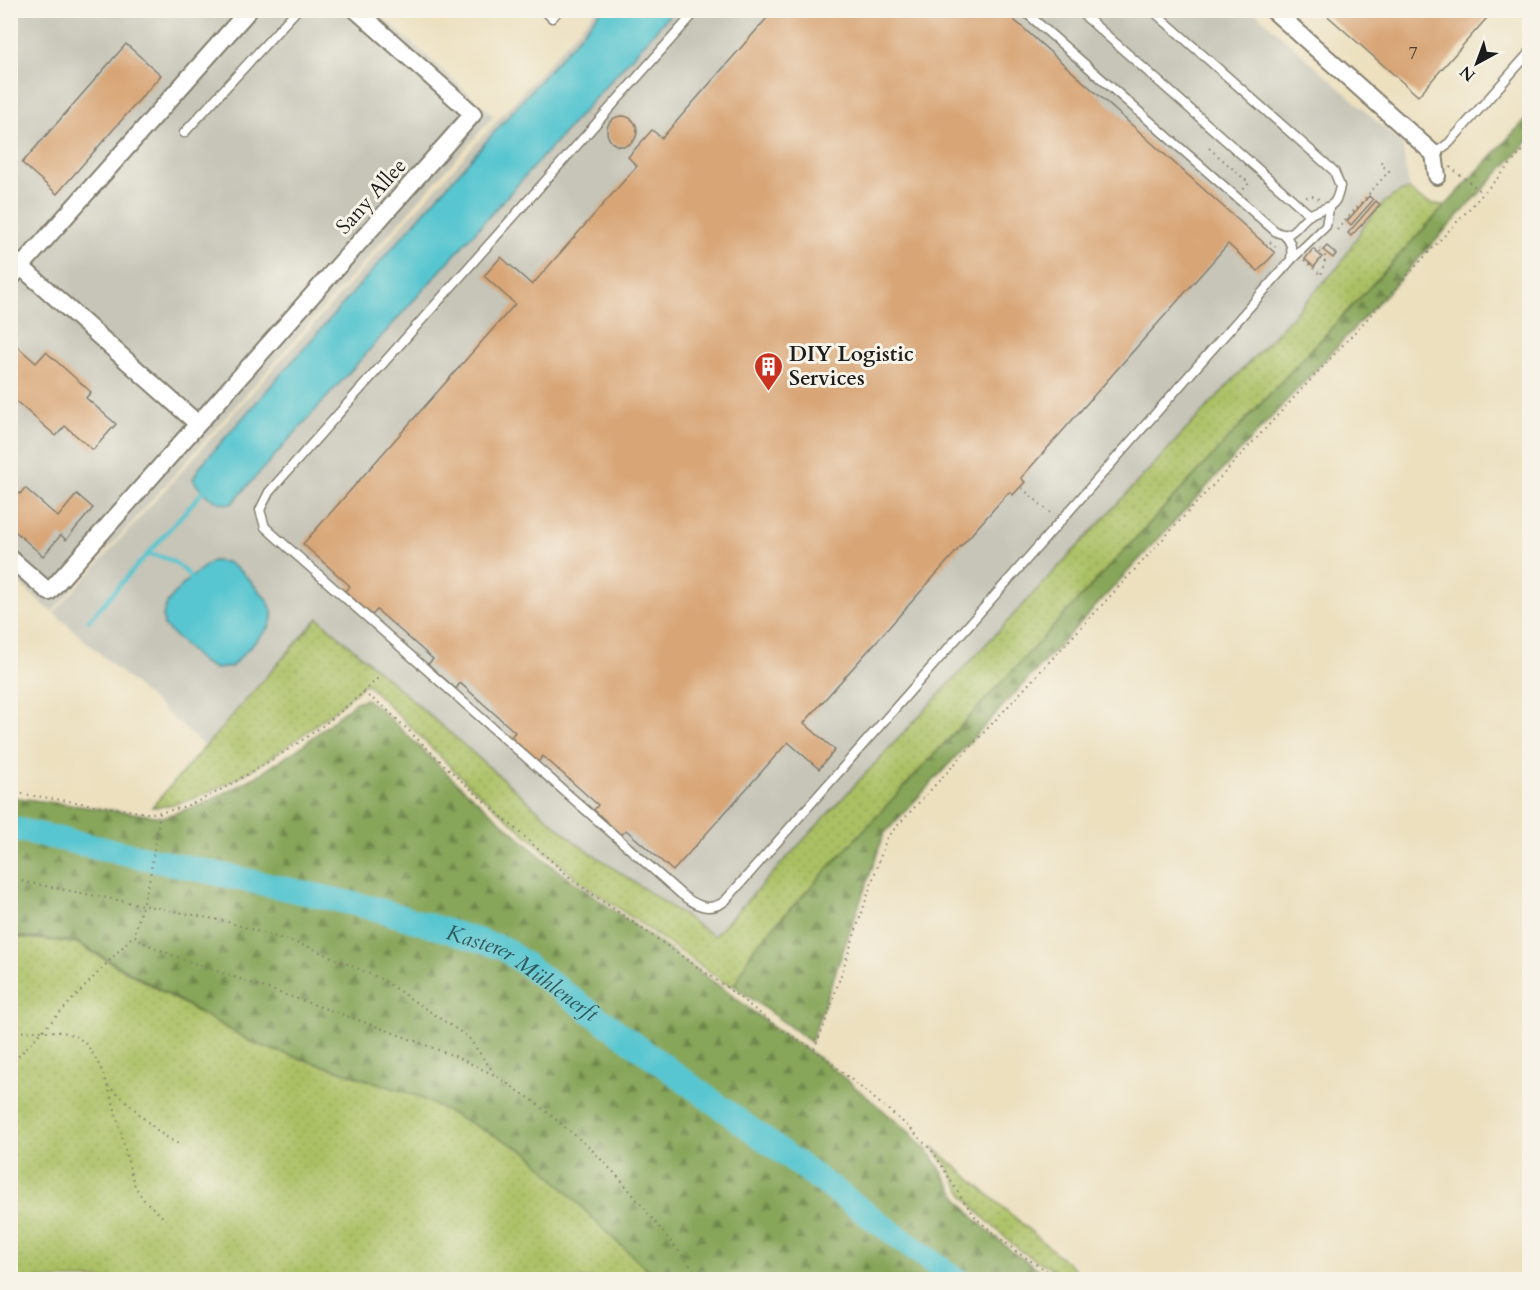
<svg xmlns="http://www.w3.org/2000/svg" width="1540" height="1290" font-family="Cardo,serif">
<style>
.industrial{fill:#c6c5b8}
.grass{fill:url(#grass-dots);stroke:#636e40;stroke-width:1.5}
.forest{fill:url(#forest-firs);stroke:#52613b;stroke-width:1.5}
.water{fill:#59c6d0;stroke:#3a7176;stroke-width:1.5}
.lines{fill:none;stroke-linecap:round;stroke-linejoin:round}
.stream{stroke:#59c6d0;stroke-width:4}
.river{stroke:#59c6d0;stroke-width:24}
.building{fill:#d8a576}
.service-casing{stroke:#847e6e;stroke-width:11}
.minor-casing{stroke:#847e6e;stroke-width:20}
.path{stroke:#847e6e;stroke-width:2;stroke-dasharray:1.5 4.5;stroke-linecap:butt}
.service{stroke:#fff;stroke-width:8}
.minor{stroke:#fff;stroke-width:16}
.labels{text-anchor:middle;stroke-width:6;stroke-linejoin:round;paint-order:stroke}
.number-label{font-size:18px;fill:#4b3e32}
.street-label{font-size:21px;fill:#1c1c1c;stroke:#f7f3e8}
.poi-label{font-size:21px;font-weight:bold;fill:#1c1c1c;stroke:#f7f3e8;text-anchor:start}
.water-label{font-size:22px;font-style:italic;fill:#31585b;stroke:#f7f3e8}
</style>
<defs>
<pattern id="grass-dots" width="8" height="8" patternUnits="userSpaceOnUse" patternTransform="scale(1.5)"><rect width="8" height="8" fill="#aac064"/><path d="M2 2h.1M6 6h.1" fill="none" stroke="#92a456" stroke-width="1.8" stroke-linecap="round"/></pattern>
<pattern id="forest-firs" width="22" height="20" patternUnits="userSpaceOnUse" patternTransform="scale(1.5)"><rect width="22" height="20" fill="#87a65a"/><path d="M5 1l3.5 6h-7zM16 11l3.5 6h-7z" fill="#6e864a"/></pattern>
</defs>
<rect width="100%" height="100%" fill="#f7f3e8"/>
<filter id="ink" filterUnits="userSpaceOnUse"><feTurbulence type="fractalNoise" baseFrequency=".0167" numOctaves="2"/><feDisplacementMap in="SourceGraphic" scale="12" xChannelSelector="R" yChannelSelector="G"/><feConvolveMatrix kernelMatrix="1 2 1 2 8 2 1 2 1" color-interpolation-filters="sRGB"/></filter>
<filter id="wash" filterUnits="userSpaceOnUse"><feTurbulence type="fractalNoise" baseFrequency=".008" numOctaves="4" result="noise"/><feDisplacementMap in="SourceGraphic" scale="24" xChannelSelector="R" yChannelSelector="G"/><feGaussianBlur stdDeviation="1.35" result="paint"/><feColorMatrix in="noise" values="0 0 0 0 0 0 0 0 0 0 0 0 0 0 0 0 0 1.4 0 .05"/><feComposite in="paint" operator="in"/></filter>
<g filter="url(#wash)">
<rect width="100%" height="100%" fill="#ece0bf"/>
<path class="industrial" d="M11,11H376L494,116L52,612L11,576Z
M595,11H1254L1402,144L1409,189L1398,192L1388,197L1367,223L1339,266L714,937L575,842L318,618L204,746L54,613Z"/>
<path class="grass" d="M1409,189C1421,201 1429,205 1446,205L753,949L734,986L727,984L578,880L468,784L366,683C316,727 220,805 152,807L318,618L575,842L714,936L1339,266C1357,239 1375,197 1409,189Z
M10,937L76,943L255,1044L415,1095L529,1153L605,1231L658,1279H11Z
M932,1146L1086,1279H1069L1020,1251L983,1217L965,1197L948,1168Z"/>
<path class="forest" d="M1529,116V140L884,834L811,1042L734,986L753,949Z
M366,699L380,709L455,781L552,866L724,989L778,1031L825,1062L908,1131L932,1156L960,1201L977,1221L1015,1254L1055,1279H961L503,945L374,905L145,848L11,823V797L163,817L205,803L257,776L298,749L356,702Z
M10,832L371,913L500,952L952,1279H658L605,1231L529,1153L415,1095L255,1044L77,942L11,936Z"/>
<path class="water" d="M602,10L673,11L234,501L231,504C214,504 201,493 193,479L201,465Z
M212,561L227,562L244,574L268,601L272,611V619L269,627L231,667L215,669L202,662L164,626C164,622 162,616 164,612C167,595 198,571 212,561Z"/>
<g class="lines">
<path class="stream" d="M147,555C168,555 182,565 194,582
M88,621L206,488"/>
<path class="river" id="s1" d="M10,828L373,908L503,948L957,1280"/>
</g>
<g id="blocks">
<path class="building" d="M774,10H1003L1275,253L1258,271L1228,244L1021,478L1025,482L1013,495L1009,492L804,723L835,750L819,769L788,742L673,871L626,830L621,835L594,810L598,805L543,756L538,762L511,737L515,732L460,683L456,689L428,664L433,659L377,610L372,615L345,591L350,586L303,544L515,304L484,276L501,257L532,285L637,166L628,157L652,130L662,138Z
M1321,10H1494L1418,96Z
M126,44L161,75L57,194L22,163Z
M607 131a15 15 0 1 1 30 0a15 15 0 1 1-30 0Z
M1369,196L1373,200L1351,225L1347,221Z
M1376,201L1380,205L1351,236L1348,233Z
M1327,246L1336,254L1333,258L1323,250Z
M1313,249L1322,257L1314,267L1305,259Z
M10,340L36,363L46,352L91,392L86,398L116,424L93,450L65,426L56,436L10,396Z
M10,486L20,494L25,488L58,517L77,494L93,508L66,540L61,535L43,556L10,527Z"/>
</g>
</g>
<g filter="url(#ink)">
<use href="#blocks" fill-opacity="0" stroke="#847e6e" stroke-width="1.5"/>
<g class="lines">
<defs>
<path id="service" d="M544,10L552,18L559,10
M697,10L269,492L260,510L265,527L276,537L681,894C695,905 709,913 725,901L1291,260L1326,226L1329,208
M1023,10L1275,231C1293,242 1297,222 1311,214C1328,205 1336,210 1340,186L1334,171L1152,10
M1078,10L1310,215
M184,133L297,10
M1434,154L1449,143L1530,52
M1284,235C1292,242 1292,249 1291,260"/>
<path id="minor" d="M1273,10L1434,154L1437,176
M10,257L198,424L49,592L10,558
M10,279L249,10
M198,424L473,114L356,10"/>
</defs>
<use href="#service" class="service-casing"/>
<use href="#minor" class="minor-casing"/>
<path class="path" d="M1209,148L1249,183L1243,190
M1450,167L1483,193
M1306,197L1314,196L1320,200
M1337,230L1389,171L1383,166L1380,159
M1270,242L1279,250
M1304,260L1321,275L1326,257L1318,251L1323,246
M1022,488L1053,515
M363,693L382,705L456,776L575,882L726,987L780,1029L814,1049L909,1127L934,1153L962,1199L978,1220L1018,1253L1062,1280
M10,792L146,813C184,813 216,793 248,774C295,747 339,717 378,678
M160,813L149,882L134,935L146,944L185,960L378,1027L457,1057L496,1076L535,1102L590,1148L621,1180L702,1280
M10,879L224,921L309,947L381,979L468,1037L494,1073
M10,1032C28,1032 59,1028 75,1036C110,1053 122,1150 135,1186L143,1199L166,1220
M814,1049L825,1023L887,837L1530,143
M10,1065L134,935
M107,1086C133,1103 150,1131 179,1144
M1528,1280L1530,1278"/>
<use href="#service" class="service"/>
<use href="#minor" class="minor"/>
</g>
</g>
<defs>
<symbol id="building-pin" viewBox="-11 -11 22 30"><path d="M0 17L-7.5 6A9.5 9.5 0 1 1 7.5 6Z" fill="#c8321e" stroke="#f7f3e8"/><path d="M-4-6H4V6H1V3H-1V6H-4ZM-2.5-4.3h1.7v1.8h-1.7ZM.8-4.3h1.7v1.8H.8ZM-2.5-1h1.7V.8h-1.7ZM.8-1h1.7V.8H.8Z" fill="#fff"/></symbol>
</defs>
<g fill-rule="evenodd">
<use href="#building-pin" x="752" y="350" width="33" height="45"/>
</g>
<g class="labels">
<g class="number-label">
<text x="1413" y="59">7</text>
</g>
<g class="street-label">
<text transform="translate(371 196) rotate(-48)" y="7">Sany Allee</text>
</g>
<g class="poi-label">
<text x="789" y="361">DIY Logistic<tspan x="789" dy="24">Services</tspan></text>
</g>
<g class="water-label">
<text dy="8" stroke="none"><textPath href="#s1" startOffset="536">Kasterer Mühlenerft</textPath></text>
</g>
</g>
<rect width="1540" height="1290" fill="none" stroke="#f7f3e8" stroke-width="36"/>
<g transform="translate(1477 63) rotate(221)" stroke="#f7f3e8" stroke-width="4.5" paint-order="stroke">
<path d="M0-4.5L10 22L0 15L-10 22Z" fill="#1c1c1c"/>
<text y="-9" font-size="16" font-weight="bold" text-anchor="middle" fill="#1c1c1c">N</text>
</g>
</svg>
